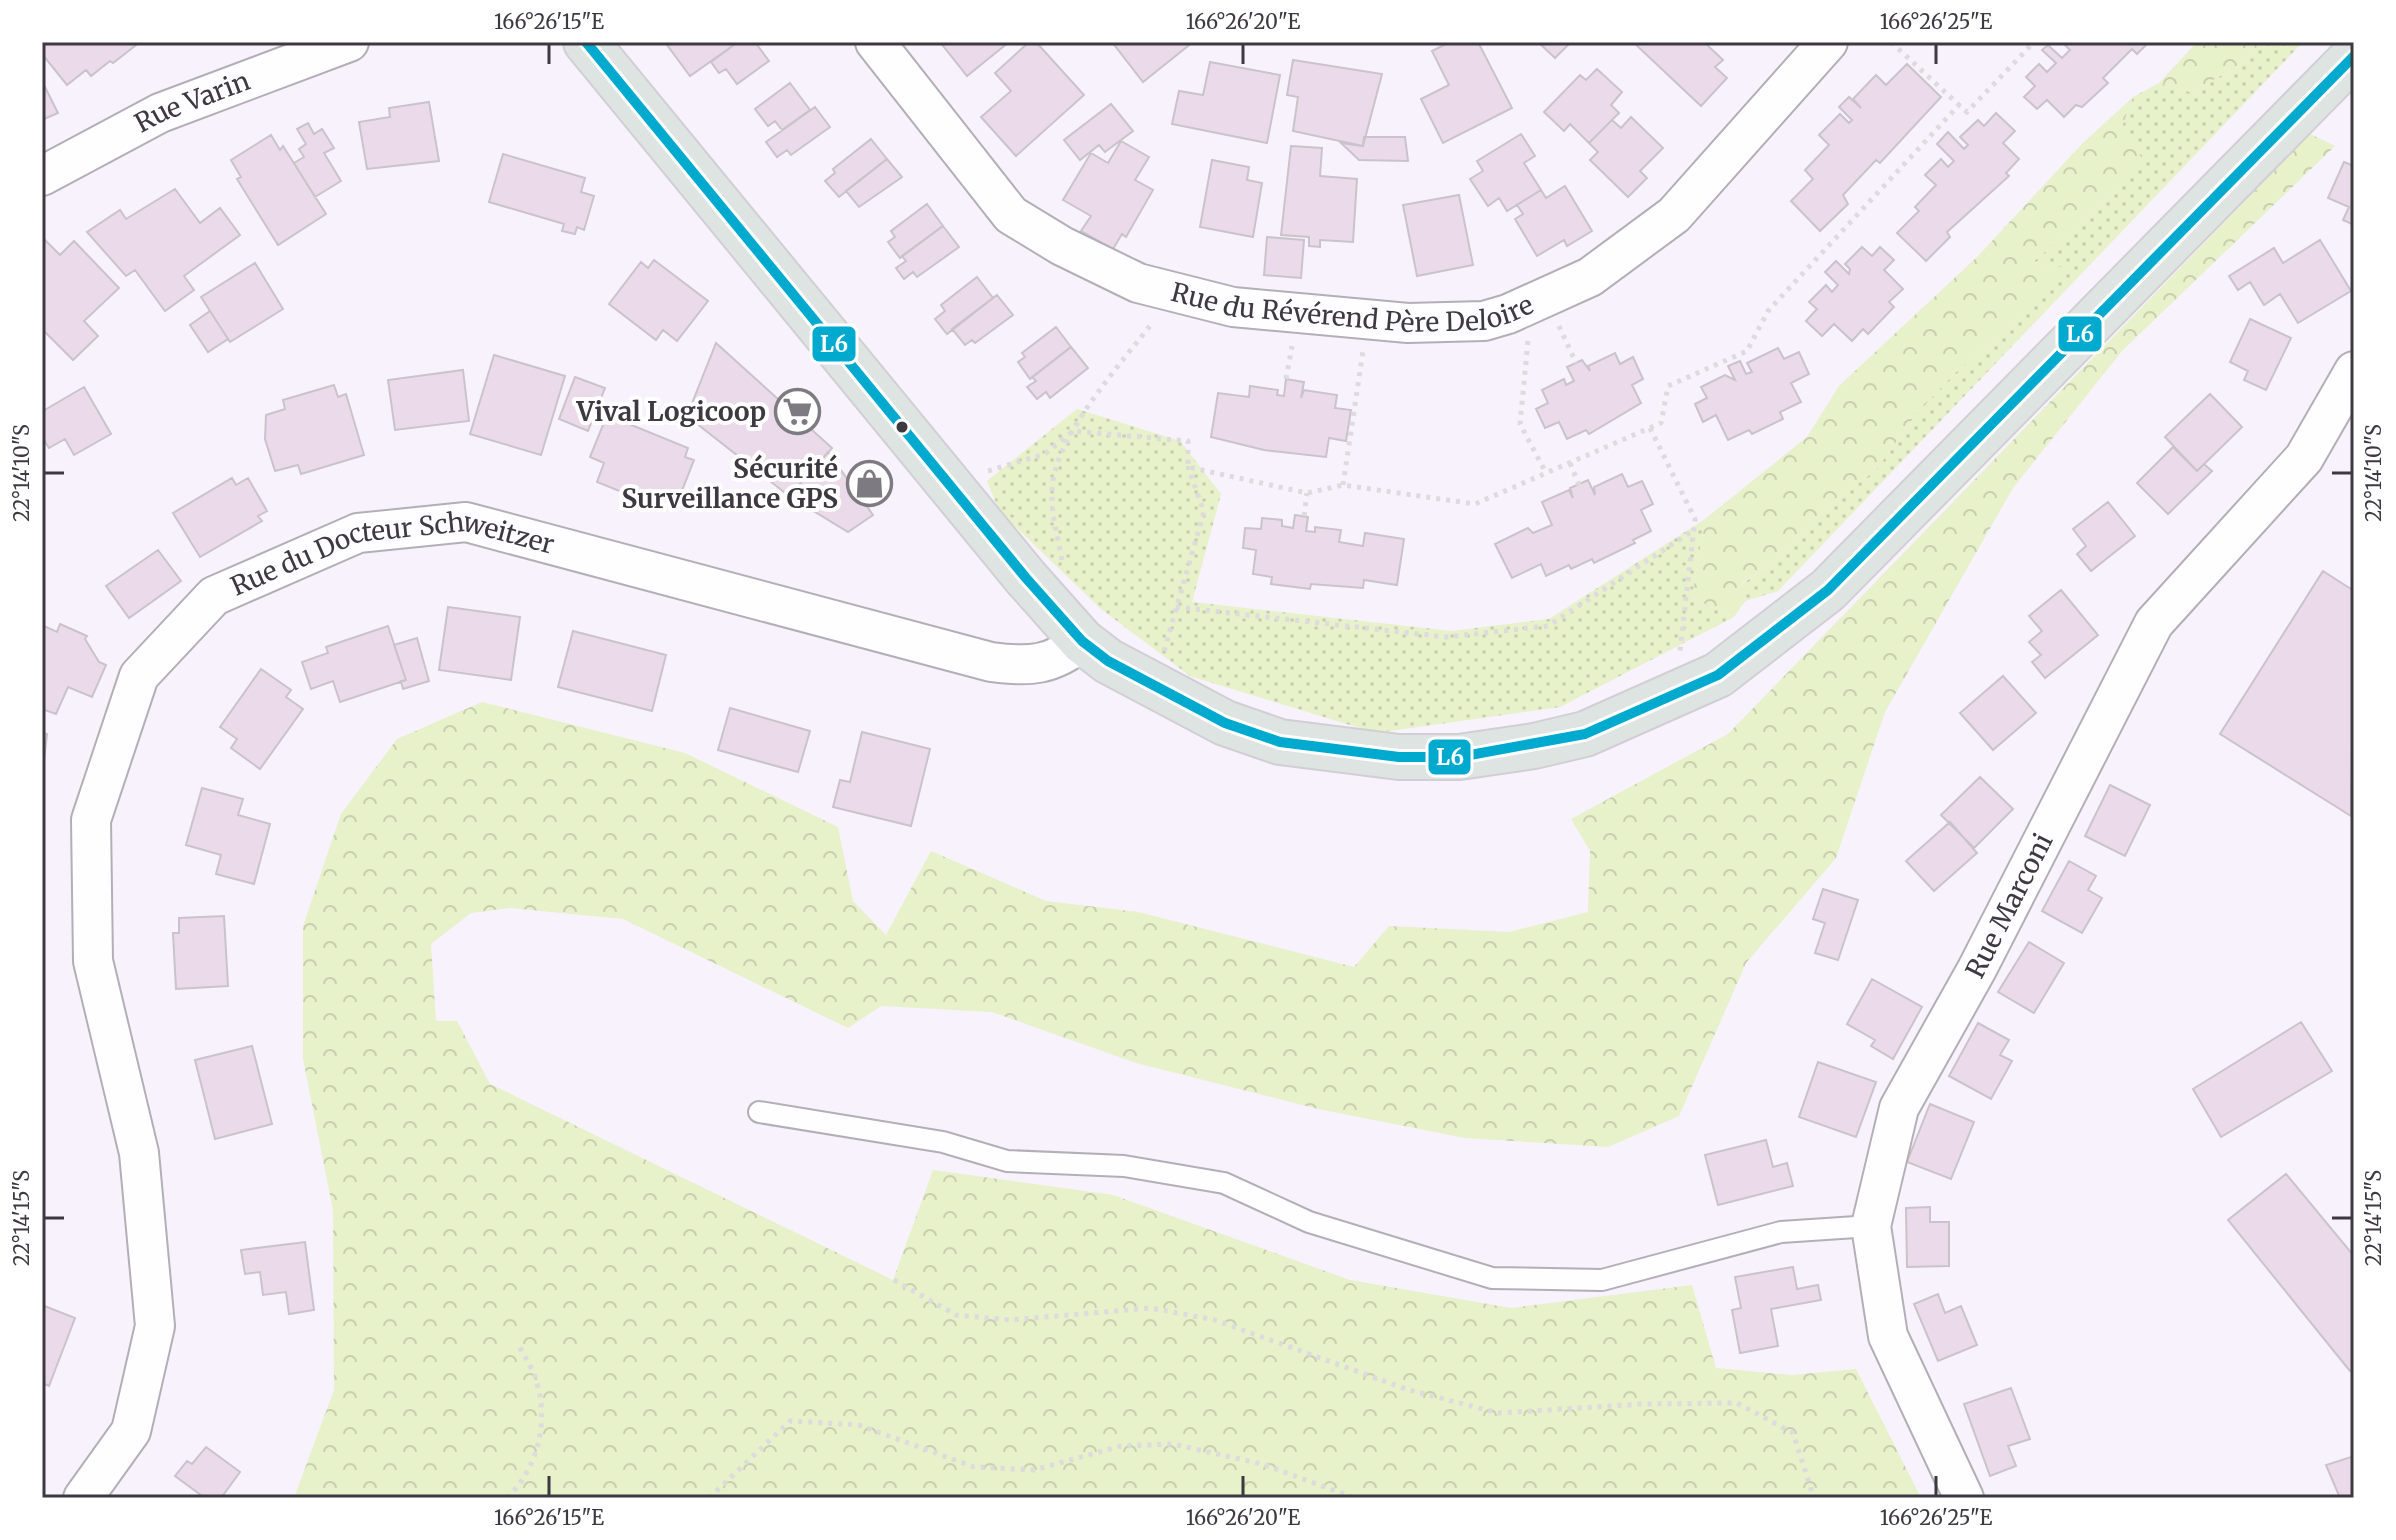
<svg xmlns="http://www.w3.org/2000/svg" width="2396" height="1540" font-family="Merriweather,serif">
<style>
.grass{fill:url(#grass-dots)}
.forest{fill:url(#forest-crowns)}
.building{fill:#ebdbea;stroke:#cac3ca;stroke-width:2}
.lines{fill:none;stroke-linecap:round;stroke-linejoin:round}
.service-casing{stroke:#b3afb6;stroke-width:24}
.minor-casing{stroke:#b3afb6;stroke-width:42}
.primary-casing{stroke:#d2cfd4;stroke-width:48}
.path{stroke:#dddbdd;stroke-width:5;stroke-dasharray:4 6;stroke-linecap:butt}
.service{stroke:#fefdff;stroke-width:20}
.minor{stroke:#fefdff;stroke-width:38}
.primary{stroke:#dee4e2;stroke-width:44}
.bus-1-casing{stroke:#fff;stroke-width:16}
.bus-1{stroke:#00a9ce;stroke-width:10}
.ticks{fill:none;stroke:#3d3940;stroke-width:3}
.bus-dot{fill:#3d3940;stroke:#fff;stroke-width:3}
.labels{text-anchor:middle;stroke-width:8;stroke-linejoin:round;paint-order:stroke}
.street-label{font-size:26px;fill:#3d3940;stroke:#fff}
.poi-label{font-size:26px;font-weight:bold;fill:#3d3940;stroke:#fff;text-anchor:end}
.line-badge{stroke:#fff;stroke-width:3}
.badge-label{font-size:22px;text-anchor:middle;font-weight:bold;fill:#fff}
.neatline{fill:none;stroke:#3d3940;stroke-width:3}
.ticks-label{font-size:20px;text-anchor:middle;fill:#3d3940}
</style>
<defs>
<pattern id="grass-dots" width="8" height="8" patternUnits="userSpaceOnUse" patternTransform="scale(2)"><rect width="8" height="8" fill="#e7f1ca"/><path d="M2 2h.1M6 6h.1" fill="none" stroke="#c7cfaf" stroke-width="1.8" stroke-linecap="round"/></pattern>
<pattern id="forest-crowns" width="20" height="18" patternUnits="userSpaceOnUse" patternTransform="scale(2)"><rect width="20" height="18" fill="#e7f1ca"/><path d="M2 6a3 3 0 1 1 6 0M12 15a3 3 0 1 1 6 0" fill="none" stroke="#c7cfaf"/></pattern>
</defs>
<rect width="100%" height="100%" fill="#f8f2fc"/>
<path class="grass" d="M2261,42H2303L1778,591L1745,601L1742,584L1776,561L1823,510L1876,470L1917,413L1955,373L2000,336L2064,268L2033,262L2121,187V129L2133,97L2159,83L2190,92L2241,65Z
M1077,409L1180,441L1221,494L1192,602L1452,631L1549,619L1705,519L1692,598L1734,617L1560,707L1376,733L1190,676L1101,609L1000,512L987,481Z"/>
<path class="forest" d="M2197,42H2261L2241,65L2190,92L2159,83Z
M2133,97L2121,129L2144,161L2121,187L2033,262L2065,268L2000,336L1955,373L1917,413L1876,470L1823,510L1776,561L1742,583L1745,601L1734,617L1692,598L1705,519L1807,437L1839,386L1978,256L2082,144Z
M2310,134L2335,146L2122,351L2013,488L1885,712L1836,858L1746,963L1679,1116L1608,1147L1465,1138L1318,1109L1136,1063L992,1012L881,1006L848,1028L623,919L510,908L471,913L431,944L436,1021H457L490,1084L893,1280L933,1170L1113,1195L1350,1280L1511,1308L1692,1285L1716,1368L1792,1375L1856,1369L1921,1498H294L334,1390L333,1210L303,1059V926L341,814L397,739L482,702L685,753L838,827L853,901L886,935L931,851L1046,901L1138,912L1354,967L1389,926L1509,932L1588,912L1590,851L1571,819L1728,734Z"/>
<path class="building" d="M42,42H140L113,63L110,61L91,76L86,70L67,85L42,54Z
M671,42H738L690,76L667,45Z
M738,42H755L769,61L737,84L726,69L719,73L711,62Z
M940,42H1009L967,76Z
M1029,42H1036L1084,95L1016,156L981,117L1011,91L995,73Z
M1112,42H1193L1143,82Z
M1450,42H1478L1512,108L1443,143L1421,99L1449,85L1432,51Z
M1538,42H1571L1555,58Z
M1633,42H1704L1723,60L1715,67L1727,78L1701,106Z
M2062,42H2149L2137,54L2132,49L2103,78L2108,83L2082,107L2076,105L2064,117L2047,100L2037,109L2024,97L2035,86L2026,77L2039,64L2047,72L2056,63L2042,50L2048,45L2062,58L2070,50Z
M1293,60L1382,74L1363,146L1293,131L1298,97L1287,95Z
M1210,62L1280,75L1267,143L1172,124L1179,91L1203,95Z
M1907,64L1941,97L1880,163L1876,160L1843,195L1848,204L1820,231L1791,201L1813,179L1805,170L1829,145L1819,135L1840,114L1849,123L1852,120L1839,107L1849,97L1861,108L1853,99L1876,75L1886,85Z
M1597,69L1622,92L1611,105L1619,113L1589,143L1570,124L1564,131L1544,112L1580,75L1586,80Z
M42,81L58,113L42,120Z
M790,83L810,110L782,130L775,121L768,126L755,109Z
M429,102L439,161L367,169L359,122L390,117L389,108Z
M1111,104L1133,131L1105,152L1099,145L1080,160L1064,140Z
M815,107L830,127L791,155L787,150L777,157L766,142Z
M1996,113L2015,131L2003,143L2019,159L2006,173L2009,176L1947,232L1950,237L1926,261L1897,233L1919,211L1915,207L1936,185L1925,175L1941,159L1948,167L1954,161L1937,144L1948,132L1964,149L1968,145L1960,137L1978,120L1984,126Z
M1631,117L1663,148L1640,171L1647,178L1628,197L1590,160L1598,152L1589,143L1612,120L1621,128Z
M308,123L314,134L322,129L334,148L324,153L341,181L315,197L294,163L304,157L299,149L306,144L297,129Z
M1521,134L1535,156L1524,163L1541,190L1507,211L1499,198L1488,206L1470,179L1483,171L1477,161Z
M271,135L280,150L283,146L326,214L278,245L237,179L241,177L231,160Z
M1364,137H1405L1408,161L1359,160L1341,143L1363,146Z
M871,139L887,159L839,197L825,181L835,173L833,169Z
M1121,141L1149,157L1135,180L1153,190L1126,237L1122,234L1113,249L1081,231L1091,216L1063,200L1091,153L1108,163Z
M1291,146L1322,148L1320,176L1357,179L1353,242L1320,240V247L1309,246V237L1281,235Z
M503,154L585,178L581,192L594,196L584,230L577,227L575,234L562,231L564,224L489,202Z
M887,159L902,177L859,207L846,191Z
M1212,160L1249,167L1247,180L1262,183L1253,237L1200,227Z
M2344,162L2354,166V225L2343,220L2349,207L2328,198Z
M1565,186L1592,231L1567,246L1564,240L1537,256L1515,219L1523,214L1517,205L1541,190L1546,198Z
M175,189L200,223L220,208L240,235L184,276L194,290L165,311L135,270L126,276L87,232L120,210L126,219Z
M1459,195L1473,265L1417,276L1403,205Z
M927,204L943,226L900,258L888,242L895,237L891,231Z
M943,226L959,247L917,277L913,272L904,279L896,268L906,261L902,256Z
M1267,237L1304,240L1301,278L1264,275Z
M44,239L60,255L74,241L119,288L84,321L98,336L73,360L42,329Z
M2320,240L2351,291L2298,323L2280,294L2264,305L2250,282L2238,290L2229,276L2274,248L2283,263Z
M1862,247L1872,256L1880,247L1894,260L1884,270L1903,289L1889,302L1894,307L1868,334L1863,329L1852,341L1834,324L1822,336L1806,321L1817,309L1809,302L1826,285L1832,292L1838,285L1825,272L1836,261L1849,274L1850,269L1845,264Z
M654,260L708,301L677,341L663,330L656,340L609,304L641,262L648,268Z
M255,263L283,309L230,342L201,297Z
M977,277L993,298L947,334L935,319L945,311L941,305Z
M997,295L1013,315L975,343L972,340L965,345L952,329Z
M210,311L228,339L208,352L190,325Z
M2250,319L2291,338L2266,390L2244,380L2248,371L2230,362Z
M1056,327L1071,347L1030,379L1018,362L1025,357L1022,353Z
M716,343L832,448L789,496L687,416Z
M1071,347L1088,368L1050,398L1046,392L1037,399L1027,387L1036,381L1032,377Z
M1778,348L1784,359L1799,352L1809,374L1791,383L1801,402L1780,412L1783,419L1752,434L1749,430L1728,440L1716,415L1703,422L1695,404L1707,398L1701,387L1725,375L1735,380L1728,366L1740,361L1746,374L1752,372L1747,363Z
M1615,353L1620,364L1633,357L1643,379L1632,385L1641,403L1589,434L1586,430L1567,439L1559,422L1545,428L1536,409L1548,403L1542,390L1564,379L1566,385L1574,381L1567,367L1582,360L1590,371L1588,366Z
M494,355L565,376L541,455L470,434Z
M463,370L469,421L395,430L388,380Z
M575,377L605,388L588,431L559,419Z
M1286,379L1304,382L1301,398L1304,390L1337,395L1335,408L1351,410L1346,441L1329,438L1326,457L1264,450L1211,437L1218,393L1249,397L1250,386L1278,390L1277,395L1284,396Z
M334,385L338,397L346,394L364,455L301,474L298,465L275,471L265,439L266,415L285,409L283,400Z
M84,387L111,434L74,455L65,439L49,448L42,437L43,411Z
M2210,394L2242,427L2197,471L2165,437Z
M607,415L688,448L685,457L694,460L679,498L660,491L654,505L597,482L604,463L590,457Z
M2173,447L2197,471L2204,464L2212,471L2168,514L2137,483Z
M828,452L873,515L848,532L789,496Z
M1622,474L1628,487L1642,481L1653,504L1641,510L1651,531L1633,540L1635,543L1594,563L1592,559L1571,569L1569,565L1546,576L1541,564L1512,578L1495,544L1528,528L1533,533L1552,525L1542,502L1569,490L1573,498L1570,488L1588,480L1595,495L1594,487Z
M232,478L236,485L248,478L267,511L258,516L262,521L200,557L173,513Z
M2108,502L2135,536L2091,571L2077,554L2086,546L2073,529Z
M1295,515L1308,517L1306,531L1315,532V527L1341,530L1339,542L1363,546L1365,533L1404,539L1397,585L1364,580L1363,588L1311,584L1310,589L1271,584L1272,577L1253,574L1256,550L1243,548L1245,528L1261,529L1262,518L1282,520V526L1293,528Z
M158,550L181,581L129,618L106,586Z
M2323,571L2354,591L2351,816L2220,734Z
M2061,590L2098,635L2045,678L2032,662L2041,655L2029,642L2042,631L2029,616Z
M448,607L520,617L511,680L439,670Z
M60,624L87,636L85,639L99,662L106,665L92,697L68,687L56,714L42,709V625L57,632Z
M388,626L406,680L340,702L333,681L311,689L302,662L328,653L326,647Z
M573,631L666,655L652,711L558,687Z
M417,638L429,681L403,689L401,681L406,680L394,645Z
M261,669L291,690L286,697L303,709L260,769L231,748L237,739L220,727Z
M2003,676L2036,713L1993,750L1960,713Z
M730,708L810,731L798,772L718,750Z
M862,732L930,749L911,826L833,807L840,780L850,782Z
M42,733L47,734L43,769L42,768Z
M1980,777L2013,809L1974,848L1941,815Z
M2110,785L2150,805L2125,856L2085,836Z
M202,788L243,799L238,815L270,824L254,884L216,874L221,855L186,845Z
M1950,822L1977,853L1934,891L1906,861Z
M2069,861L2096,876L2088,890L2102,898L2082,933L2042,911Z
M1823,889L1858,900L1838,960L1815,953L1825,923L1813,919Z
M224,916L228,986L176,989L173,933H179V918Z
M2029,942L2064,963L2034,1013L1998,992Z
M1872,979L1922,1007L1893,1059L1871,1046L1875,1040L1847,1024Z
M2301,1022L2332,1071L2221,1137L2193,1089Z
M1978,1023L2009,1040L2000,1055L2012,1061L1991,1099L1949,1076Z
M252,1046L272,1124L215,1139L195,1060Z
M1818,1062L1876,1082L1856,1137L1799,1117Z
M1930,1104L1974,1122L1951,1179L1907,1162Z
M1766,1140L1773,1167L1787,1163L1793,1186L1718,1205L1705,1155Z
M2286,1174L2354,1256V1368L2350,1371L2228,1220Z
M1930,1207V1222H1949V1266L1907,1267L1906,1208Z
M305,1242L314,1310L289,1314L286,1292L263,1295L260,1272L245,1274L241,1250Z
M1793,1267L1797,1289L1818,1285L1821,1300L1771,1309L1778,1346L1740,1353L1732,1310L1741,1308L1735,1277Z
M1938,1294L1945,1313L1961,1306L1977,1345L1938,1361L1914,1304Z
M42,1305L75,1318L49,1386L42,1383Z
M2011,1388L2030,1439L2008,1446L2016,1466L1990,1476L1964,1404Z
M206,1447L240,1472L221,1498H205L175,1476L187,1461L192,1464Z
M2354,1456V1498H2340L2326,1465Z"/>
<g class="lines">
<defs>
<path id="service" d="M759,1112L943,1142L1007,1161L1124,1166L1224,1183L1309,1222L1492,1278L1602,1280L1781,1232L1871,1226"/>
<g id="minor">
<path id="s1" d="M875,42L1011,215L1062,246L1138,283L1233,307L1408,323L1484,321L1508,314L1590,277L1674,215L1828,42"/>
<path id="s2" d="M42,176L160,113L349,42"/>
<path id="s3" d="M83,1498L131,1431L155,1326L139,1153L93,961L91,820L139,676L214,596L358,533L466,522L991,662C1029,667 1052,666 1082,641"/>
<path id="s4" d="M1964,1498L1888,1336L1871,1226L1899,1108L1977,969L2154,623L2304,458L2354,371"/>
</g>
<path id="primary" d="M586,42L1026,578L1082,641L1108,661L1225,723L1280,742L1399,757H1459L1534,746L1585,734L1718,675L1828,590L2354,56"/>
</defs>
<use href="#service" class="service-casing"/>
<use href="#minor" class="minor-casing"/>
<use href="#primary" class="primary-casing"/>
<path class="path" d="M1891,42L1959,105
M1559,326L1576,363
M1528,341L1520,424L1546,473
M1286,379L1292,346
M1650,428L1695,519L1680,651
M1570,463L1579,485
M988,471L1045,454L1073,431L1188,441V467L1307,493L1343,485L1475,504L1661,423L1668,386L1747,351L1768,311L1959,105L1967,112L2034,42
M1343,485L1363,351
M1304,516L1307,493
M1062,560C1057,534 1049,508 1053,481C1060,431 1122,362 1153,322
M1176,607L1446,637L1548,626L1694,530
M1164,651L1204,512L1188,467
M894,1280L956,1315L1010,1320L1151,1308L1215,1320L1409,1390L1498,1413L1643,1404L1737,1403L1793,1433L1814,1498
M507,1498C537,1469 549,1424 537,1383C534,1370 524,1356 518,1344
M709,1498L790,1421L859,1425L974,1467L1034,1470L1121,1446L1173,1444L1262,1464L1355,1498"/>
<use href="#service" class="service"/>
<use href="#minor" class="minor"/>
<use href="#primary" class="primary"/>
<defs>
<path id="bus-1" d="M586,42L1026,578L1082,641L1108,661L1225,723L1280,742L1399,757H1459L1585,734L1718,675L1828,590L2354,56"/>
</defs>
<use href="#bus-1" class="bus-1-casing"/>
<use href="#bus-1" class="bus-1"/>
</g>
<path class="ticks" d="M549,44V64M1243,44V64M1936,44V64M44,473H64M2332,473H2352M44,1218H64M2332,1218H2352M549,1476V1496M1243,1476V1496M1936,1476V1496"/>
<defs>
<symbol id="supermarket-ring" viewBox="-11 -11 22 22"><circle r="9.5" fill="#fff" stroke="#7e7a82" stroke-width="1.5"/><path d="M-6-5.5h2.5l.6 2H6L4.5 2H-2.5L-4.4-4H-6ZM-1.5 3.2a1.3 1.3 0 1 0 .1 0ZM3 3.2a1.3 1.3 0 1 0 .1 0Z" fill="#7e7a82"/></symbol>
<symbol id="shop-ring" viewBox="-11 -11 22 22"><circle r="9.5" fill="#fff" stroke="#7e7a82" stroke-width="1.5"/><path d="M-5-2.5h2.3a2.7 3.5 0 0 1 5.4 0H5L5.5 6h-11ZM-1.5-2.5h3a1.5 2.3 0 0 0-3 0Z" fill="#7e7a82"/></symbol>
</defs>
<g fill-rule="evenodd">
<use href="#supermarket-ring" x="772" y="386" width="51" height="51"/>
<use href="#shop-ring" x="844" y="458" width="51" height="51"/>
</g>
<circle class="bus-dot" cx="902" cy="427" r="7"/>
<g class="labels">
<g class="street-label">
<text dy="9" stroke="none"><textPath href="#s2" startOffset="168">Rue Varin</textPath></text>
<text dy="9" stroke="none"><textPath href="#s1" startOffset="582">Rue du Révérend Père Deloire</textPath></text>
<text dy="9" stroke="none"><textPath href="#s3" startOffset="1152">Rue du Docteur Schweitzer</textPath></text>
<text dy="9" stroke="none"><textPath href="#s4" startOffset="642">Rue Marconi</textPath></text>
</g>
<g class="poi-label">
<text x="766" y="421">Vival Logicoop</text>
<text x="838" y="478">Sécurité<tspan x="838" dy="30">Surveillance GPS</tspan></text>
</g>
</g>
<g class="line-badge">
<rect x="2057" y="315" width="46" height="38" rx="8" fill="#00a9ce"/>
<rect x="811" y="325" width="46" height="38" rx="8" fill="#00a9ce"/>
<rect x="1427" y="738" width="45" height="38" rx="8" fill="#00a9ce"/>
</g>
<g class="badge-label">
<text x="2080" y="342">L6</text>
<text x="834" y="352">L6</text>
<text x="1450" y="765">L6</text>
</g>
<rect width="2396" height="1540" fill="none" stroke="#ffffff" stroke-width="88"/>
<rect x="44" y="44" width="2308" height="1452" class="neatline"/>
<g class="ticks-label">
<text x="549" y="29">166°26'15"E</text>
<text x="1243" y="29">166°26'20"E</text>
<text x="1936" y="29">166°26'25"E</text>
<text transform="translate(22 473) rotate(-90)" y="7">22°14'10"S</text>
<text transform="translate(2374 473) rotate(-90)" y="7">22°14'10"S</text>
<text transform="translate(22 1218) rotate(-90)" y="7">22°14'15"S</text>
<text transform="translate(2374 1218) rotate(-90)" y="7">22°14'15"S</text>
<text x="549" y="1525">166°26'15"E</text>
<text x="1243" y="1525">166°26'20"E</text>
<text x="1936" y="1525">166°26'25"E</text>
</g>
</svg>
